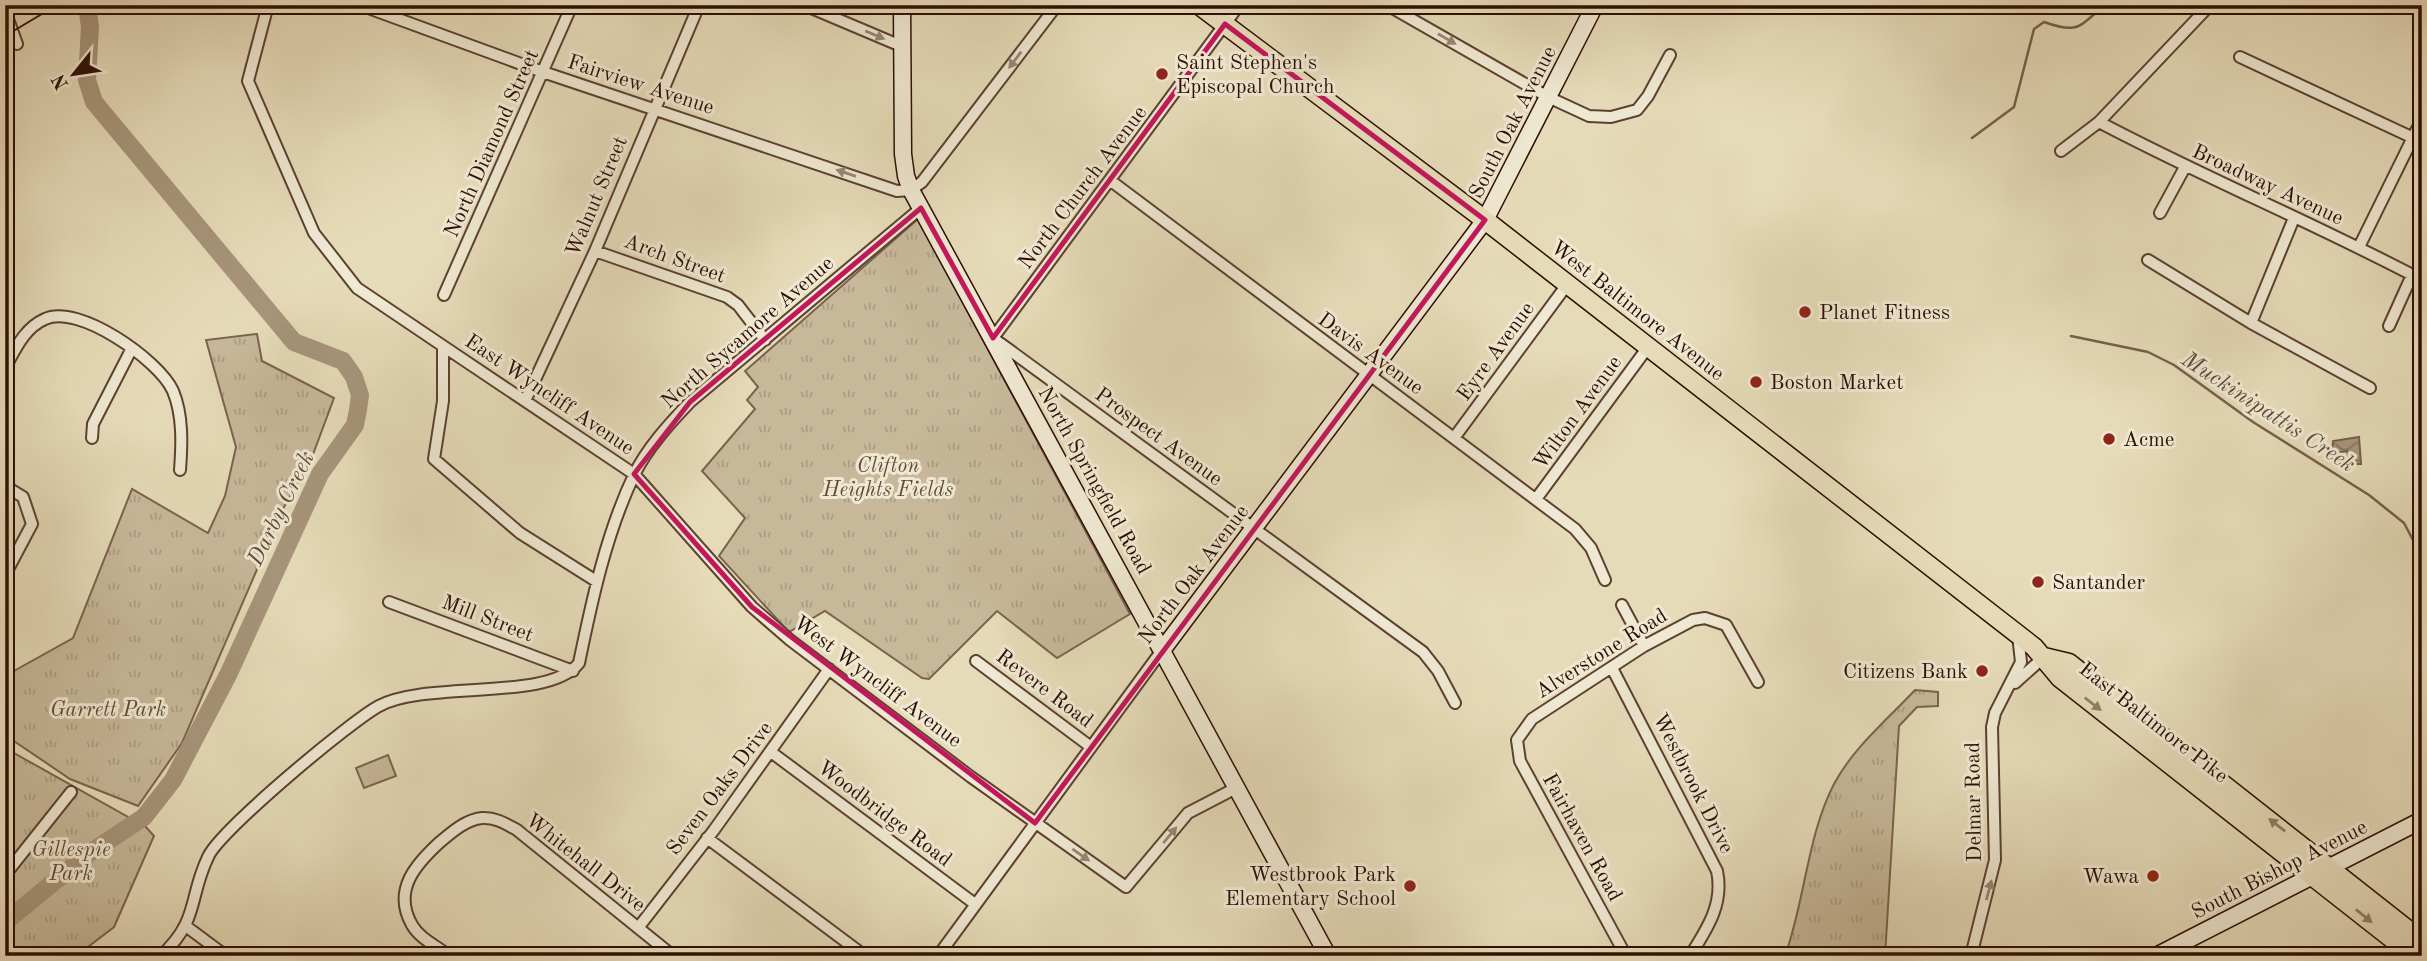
<svg xmlns="http://www.w3.org/2000/svg" width="2427" height="961" font-family="'Old Standard TT',serif">
<style>
.park{fill:url(#park-tufts);stroke:#7a634e;stroke-width:2}
.pitch{fill:#c7b89a;stroke:#7a634e;stroke-width:2}
.water{fill:url(#water-waves);stroke:#775f4b;stroke-width:2}
.lines{fill:none;stroke-linecap:round;stroke-linejoin:round}
.stream{stroke:#775f4b;stroke-width:2.5}
.river{stroke:#a7957b;stroke-width:18}
.street-casing{stroke:#5c4130;stroke-width:14}
.secondary-casing{stroke:#2e0e03;stroke-width:19}
.primary-casing{stroke:#2e0e03;stroke-width:21}
.street{stroke:#efe8d2;stroke-width:10}
.secondary{stroke:#efe8d2;stroke-width:16}
.primary{stroke:#e6dbb9;stroke-width:18}
.tram{stroke:#2e0e03;stroke-width:2}
.oneway{fill:#988675}
.oneway2{fill:#937f67}
.marked{fill:none;stroke:#c2185b;stroke-width:5;stroke-linejoin:round}
.poi-dot{fill:#8f2418;stroke:#efe8d2;stroke-width:2.5}
.labels{text-anchor:middle;stroke-width:6;stroke-linejoin:round;paint-order:stroke}
.poi-label{font-size:21px;fill:#2e0e03;stroke:#efe8d2;text-anchor:start}
.street-label{font-size:21px;fill:#2e0e03;stroke:#efe8d2}
.park-label{font-size:21px;font-style:italic;fill:#644a38;stroke:#efe8d2}
.water-label{font-size:23px;font-style:italic;fill:#644b39;stroke:#efe8d2}
</style>
<defs>
<pattern id="park-tufts" width="24" height="20" patternUnits="userSpaceOnUse" patternTransform="scale(1.75)"><rect width="24" height="20" fill="#c7b89a"/><path d="M3 7l-1-3M5 7V3M7 7l1-3M15 17l-1-3M17 17v-4M19 17l1-3" fill="none" stroke="#ab9d83"/></pattern>
<pattern id="water-waves" width="16" height="10" patternUnits="userSpaceOnUse" patternTransform="scale(1.75)"><rect width="16" height="10" fill="#a7957b"/><path d="M0 5q4-4 8 0t8 0" fill="none" stroke="#887863"/></pattern>
</defs>
<rect width="100%" height="100%" fill="#e6dbb9"/>
<filter id="stains"><feTurbulence type="fractalNoise" baseFrequency=".00286" numOctaves="4"/><feColorMatrix values="0 0 0 0 .2 0 0 0 0 .09 0 0 0 0 .02 0 0 0 .5 -.17"/></filter>
<radialGradient id="worn" r=".72"><stop offset=".6" stop-color="#630" stop-opacity="0"/><stop offset="1" stop-color="#630" stop-opacity=".3"/></radialGradient>
<path class="park" d="M918,219L1130,614L1057,658L997,611L929,679L922,678L825,611L789,632L719,556L745,518L702,471L755,409L747,400L758,387L745,371Z
M257,334L262,361L334,398L312,457L284,507L182,743L138,806L70,779L5,735V676L73,638L132,489L208,533L225,496L236,447L206,340Z
M1915,690L1938,692V706L1917,707L1899,726L1885,956H1785C1805,901 1807,836 1834,784C1853,748 1888,719 1915,690Z
M5,748L146,827L154,836L114,927L76,956H5Z"/>
<path class="pitch" d="M388,755L396,776L364,788L356,768Z"/>
<path class="water" d="M2359,437L2361,464H2349L2347,451L2332,454L2333,441Z"/>
<g class="lines">
<path class="stream" d="M1972,138L2014,107L2034,29L2044,22C2083,36 2079,23 2107,5
M2071,336L2148,352L2174,365L2253,422L2369,495L2404,523L2422,557"/>
<path class="river" d="M5,922L88,854L144,817L173,780L228,675L320,474L355,425L358,410L360,395L354,377L343,361L294,342L94,102L87,80L90,27L87,5"/>
<defs>
<path id="street" d="M268,5L248,81L314,233L357,288L443,346V401L434,459L520,533L596,581
M360,5L543,72L897,191L911,190L922,182L1057,5
M804,5L901,46
M1239,5L993,338L1423,652L1438,671L1455,703
M1387,5L1548,97L1589,116L1611,117L1637,110L1648,96L1670,55
M2421,5L2422,6
M5,11L17,44
M2240,57L2422,142
M2099,122C2205,178 2316,224 2422,280
M2061,151L2099,122L2210,5
M1111,181L1575,529L1591,548L1605,580
M2160,213L2185,167
M2359,247L2422,119
M595,251L727,297L738,305L765,340
M2148,260L2251,323L2370,388
M444,295L572,5
M2251,323L2294,218
M2389,326L2412,275
M443,346L634,474L752,607L790,640L971,777L1126,887L1188,813L1236,788
M5,368C15,350 24,328 45,319C78,303 159,360 173,391C183,415 182,444 180,470
M525,401L595,251L699,5
M92,438L93,424L132,348
M1454,438L1566,286
M5,486L23,497L32,524L5,575
M1536,499L1648,347
M389,602L573,671
M1622,605L1644,646
M976,661L1091,747
M1612,668L1717,871C1724,904 1707,929 1690,956
M2015,683L2044,657
M771,752L975,904
M707,838L865,956
M5,875L71,792
M187,927L226,956
M638,928L714,830L829,669
M161,956C200,919 188,899 208,857C219,831 351,721 379,706C427,680 549,702 579,663C592,600 606,534 634,475C647,448 670,423 690,402L921,208
M449,956C437,946 420,939 412,925C392,890 416,864 440,842C452,832 465,820 482,818C495,817 506,824 517,830L673,956
M938,956L1163,649
M1626,956L1520,761L1517,740L1532,719L1644,646L1693,620L1705,618L1726,625L1758,682
M1971,956L1995,860L1992,727L1995,713L2021,662L2018,635"/>
<path id="secondary" d="M902,5L903,154L906,176L911,190L1328,956
M1163,649L1485,220L1595,5
M2156,956L2422,820"/>
<path id="primary" d="M1199,5L1485,220L2034,647L2060,678L2414,956
M2044,657L2069,663L2422,941"/>
</defs>
<use href="#street" class="street-casing"/>
<use href="#secondary" class="secondary-casing"/>
<use href="#primary" class="primary-casing"/>
<use href="#street" class="street"/>
<use href="#secondary" class="secondary"/>
<use href="#primary" class="primary"/>
<path class="tram" d="M5,36L57,5"/>
</g>
<defs><path id="oneway-solid" d="M-6-.8H1V-3.2L6.5 0L1 3.2V.8H-6Z" transform="scale(1.75)"/></defs>
<g class="oneway">
<use href="#oneway-solid" transform="translate(875 35) rotate(23)"/>
<use href="#oneway-solid" transform="translate(1447 39) rotate(30)"/>
<use href="#oneway-solid" transform="translate(1015 60) rotate(127)"/>
<use href="#oneway-solid" transform="translate(846 173) rotate(-161)"/>
<use href="#oneway-solid" transform="translate(1170 835) rotate(-50)"/>
<use href="#oneway-solid" transform="translate(1081 855) rotate(35)"/>
<use href="#oneway-solid" transform="translate(1989 890) rotate(-75)"/>
</g>
<g class="oneway2">
<use href="#oneway-solid" transform="translate(2093 704) rotate(38)"/>
<use href="#oneway-solid" transform="translate(2277 825) rotate(-142)"/>
<use href="#oneway-solid" transform="translate(2364 916) rotate(39)"/>
</g>
<path class="marked" d="M1225,24L1485,220L1035,823L752,607L634,474L690,402L921,208L993,338Z"/>
<g class="poi-dot">
<circle cx="1162" cy="74" r="7"/>
<circle cx="1805" cy="312" r="7"/>
<circle cx="1756" cy="382" r="7"/>
<circle cx="2109" cy="439" r="7"/>
<circle cx="2038" cy="582" r="7"/>
<circle cx="1982" cy="671" r="7"/>
<circle cx="2153" cy="876" r="7"/>
<circle cx="1410" cy="886" r="7"/>
</g>
<g class="labels">
<g class="poi-label">
<text x="1176" y="69">Saint Stephen's<tspan x="1176" dy="24">Episcopal Church</tspan></text>
<text x="1819" y="319">Planet Fitness</text>
<text x="1770" y="389">Boston Market</text>
<text x="2123" y="446">Acme</text>
<text x="2052" y="589">Santander</text>
<text x="1968" y="678" text-anchor="end">Citizens Bank</text>
<text x="1396" y="881" text-anchor="end">Westbrook Park<tspan x="1396" dy="24">Elementary School</tspan></text>
<text x="2139" y="883" text-anchor="end">Wawa</text>
</g>
<g class="street-label">
<text transform="translate(641 84) rotate(18)" y="7">Fairview Avenue</text>
<text transform="translate(1512 122) rotate(-63)" y="7">South Oak Avenue</text>
<text transform="translate(491 143) rotate(-66)" y="7">North Diamond Street</text>
<text transform="translate(2268 184) rotate(25)" y="7">Broadway Avenue</text>
<text transform="translate(1082 187) rotate(-53)" y="7">North Church Avenue</text>
<text transform="translate(596 196) rotate(-67)" y="7">Walnut Street</text>
<text transform="translate(675 258) rotate(20)" y="7">Arch Street</text>
<text transform="translate(1638 310) rotate(38)" y="7">West Baltimore Avenue</text>
<text transform="translate(747 332) rotate(-41)" y="7">North Sycamore Avenue</text>
<text transform="translate(1495 351) rotate(-54)" y="7">Eyre Avenue</text>
<text transform="translate(1371 353) rotate(36)" y="7">Davis Avenue</text>
<text transform="translate(550 394) rotate(34)" y="7">East Wyncliff Avenue</text>
<text transform="translate(1577 412) rotate(-54)" y="7">Wilton Avenue</text>
<text transform="translate(1159 436) rotate(36)" y="7">Prospect Avenue</text>
<text transform="translate(1095 480) rotate(61)" y="7">North Springfield Road</text>
<text transform="translate(1193 574) rotate(-53)" y="7">North Oak Avenue</text>
<text transform="translate(488 618) rotate(21)" y="7">Mill Street</text>
<text transform="translate(1601 653) rotate(-32)" y="7">Alverstone Road</text>
<text transform="translate(878 681) rotate(37)" y="7">West Wyncliff Avenue</text>
<text transform="translate(1045 688) rotate(37)" y="7">Revere Road</text>
<text transform="translate(2154 722) rotate(38)" y="7">East Baltimore Pike</text>
<text transform="translate(1694 783) rotate(63)" y="7">Westbrook Drive</text>
<text transform="translate(719 788) rotate(-53)" y="7">Seven Oaks Drive</text>
<text transform="translate(1973 802) rotate(-91)" y="7">Delmar Road</text>
<text transform="translate(885 813) rotate(37)" y="7">Woodbridge Road</text>
<text transform="translate(1583 837) rotate(61)" y="7">Fairhaven Road</text>
<text transform="translate(586 862) rotate(38)" y="7">Whitehall Drive</text>
<text transform="translate(2279 869) rotate(-27)" y="7">South Bishop Avenue</text>
</g>
<g class="park-label">
<text x="888" y="472">Clifton<tspan x="888" dy="24">Heights Fields</tspan></text>
<text x="108" y="716">Garrett Park</text>
<text x="71" y="856">Gillespie<tspan x="71" dy="24">Park</tspan></text>
</g>
<g class="water-label">
<text transform="translate(2269 411) rotate(33)" y="8">Muckinipattis Creek</text>
<text transform="translate(280 508) rotate(-64)" y="8">Darby Creek</text>
</g>
</g>
<rect width="2427" height="961" fill="none" stroke="#e6dbb9" stroke-width="28"/>
<rect x="7" y="7" width="2413" height="947" fill="none" stroke="#2e0e03" stroke-width="3.5"/>
<rect x="14" y="14" width="2399" height="933" fill="none" stroke="#2e0e03" stroke-width="2"/>
<g transform="translate(74 74) rotate(240)" stroke="#efe8d2" stroke-width="5" paint-order="stroke">
<path d="M0-5L12 26L0 18L-12 26Z" fill="#2e0e03"/>
<text y="-10" font-size="19" font-weight="bold" text-anchor="middle" fill="#2e0e03">N</text>
</g>
<rect width="100%" height="100%" filter="url(#stains)"/>
<rect width="100%" height="100%" fill="url(#worn)"/>
</svg>
